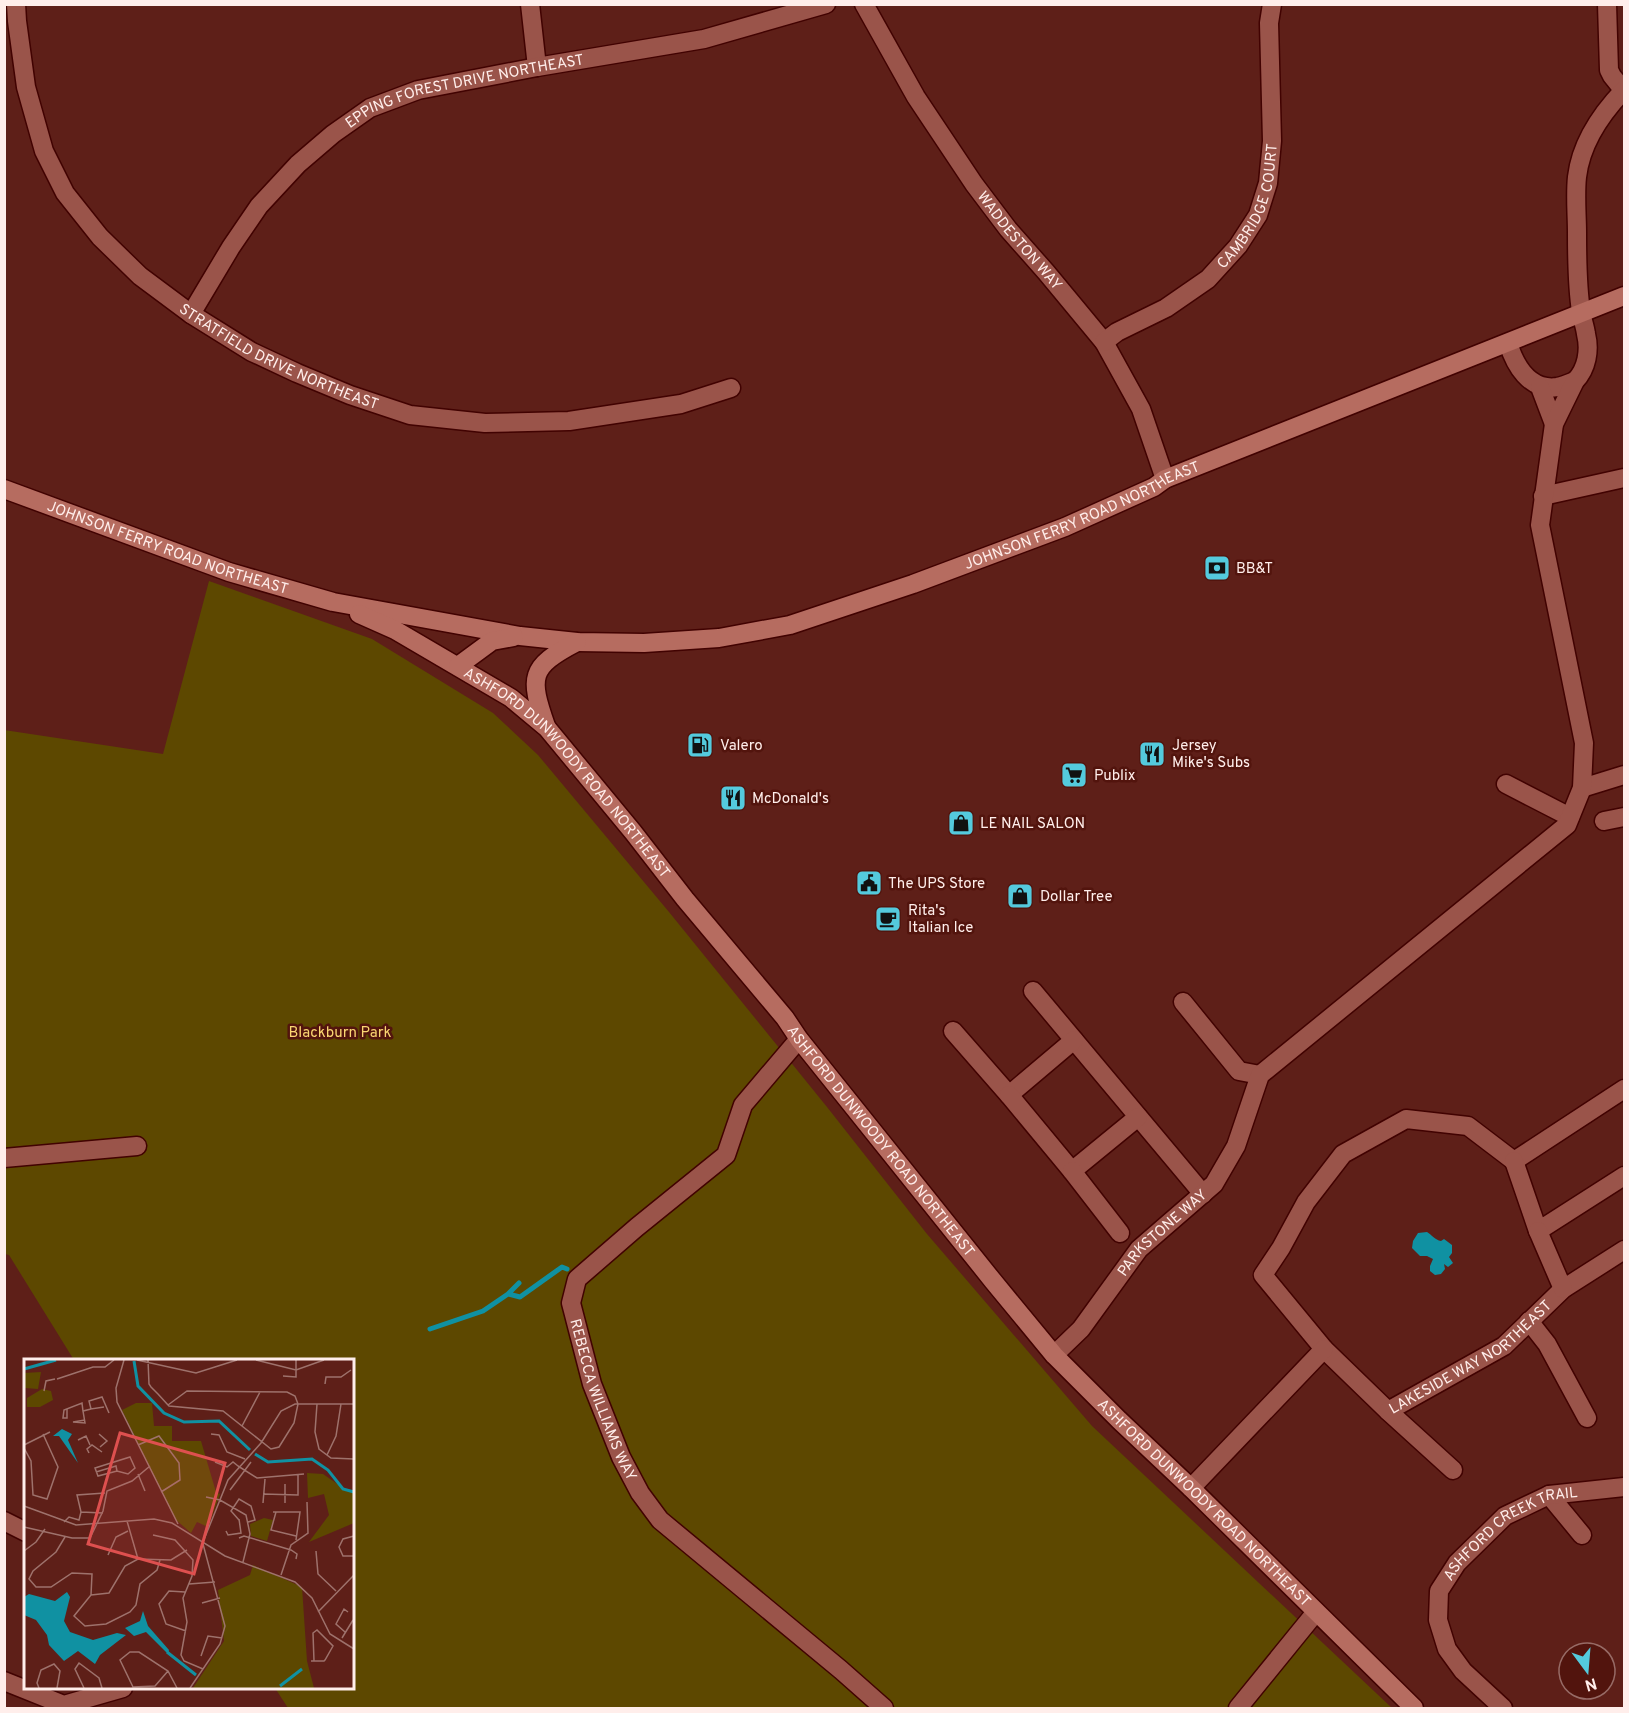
<svg xmlns="http://www.w3.org/2000/svg" width="1629" height="1713" font-family="Overpass,sans-serif">
<style>
.green{fill:#5d4800}
.water{fill:#1091a2}
.lines{fill:none;stroke-linecap:round;stroke-linejoin:round}
.stream{stroke:#1091a2;stroke-width:5}
.street-casing{stroke:#410201;stroke-width:21}
.secondary-casing{stroke:#410201;stroke-width:21}
.street{stroke:#9a544a;stroke-width:18}
.secondary{stroke:#b66c60;stroke-width:18}
.labels{text-anchor:middle;stroke-width:5;stroke-linejoin:round;paint-order:stroke}
.street-label{font-size:15px;fill:#ffeeeb;stroke:#52140d}
.poi-label{font-size:15px;fill:#ffeeeb;stroke:#52140d;text-anchor:start}
.park-label{font-size:15px;fill:#fad672;stroke:#52140d}
.inset-river{fill:none;stroke:#1091a2;stroke-width:3}
.inset-road{fill:none;stroke:#9e726c;stroke-width:1.5}
.view{fill:#de504f;fill-opacity:0.15;stroke:#de504f;stroke-width:3}
.inset-edge{fill:none;stroke:#ffeeeb;stroke-width:3}
</style>
<rect width="100%" height="100%" fill="#5e1f18"/>
<path class="green" d="M209,581L372,639L493,713L538,755L669,912L827,1107L927,1234L1092,1426L1392,1708H288L275,1688H352V1360H74L9,1255L5,1254L4,730L163,754Z"/>
<path class="water" d="M1427,1232C1432,1235 1435,1240 1441,1241L1444,1239L1452,1245V1253L1449,1257L1453,1263L1448,1267L1444,1264L1445,1269L1441,1274L1435,1275L1430,1271V1266L1433,1259L1427,1256H1420L1412,1248L1413,1241L1418,1233Z"/>
<g class="lines">
<path class="stream" d="M508,1294L519,1283
M430,1329L483,1311L508,1294L520,1297L562,1267L567,1269"/>
<defs>
<g id="street">
<path id="s1" d="M16,4L17,21L26,87L44,151L65,193L100,237L140,276L191,314L252,352L297,373L350,395L410,415L485,423L569,421L681,404L731,388"/>
<path d="M530,4L537,67"/>
<path id="s2" d="M864,4L916,97L974,184L1008,229L1046,272L1104,342L1141,409L1165,479"/>
<path d="M1607,4L1609,70L1612,76L1624,91"/>
<path id="s3" d="M191,314L231,247L259,206L298,164L333,134L370,108L418,90L537,67L704,39L826,4"/>
<path id="s4" d="M1104,342L1117,332L1166,308L1208,279L1238,246L1258,215L1268,183L1272,141L1269,23L1272,4"/>
<path d="M1508,343C1515,365 1529,391 1557,387C1563,386 1570,383 1575,381"/>
<path d="M1540,387L1554,424"/>
<path d="M1543,496L1624,478"/>
<path d="M1506,784L1570,817"/>
<path d="M1582,788L1624,775"/>
<path d="M1604,821L1624,817"/>
<path d="M1033,991L1203,1194"/>
<path d="M1183,1002L1239,1071L1260,1075"/>
<path d="M953,1031L1009,1095L1074,1040"/>
<path id="s5" d="M799,1039L743,1105L726,1155L637,1227L577,1279L571,1303L592,1384L621,1457L640,1493L660,1520L841,1670L884,1708"/>
<path id="s6" d="M1624,1089L1514,1161L1468,1126L1406,1119L1343,1154L1306,1202L1281,1248L1263,1275L1324,1349L1388,1411L1504,1346L1563,1289L1624,1250"/>
<path d="M1009,1095L1072,1171L1138,1117"/>
<path d="M4,1158L137,1146"/>
<path d="M1514,1161L1538,1231L1624,1176"/>
<path d="M1072,1171L1120,1233"/>
<path d="M1538,1231L1563,1289"/>
<path d="M1529,1321L1547,1344L1587,1418"/>
<path id="s7" d="M1054,1355L1081,1329L1139,1249L1214,1184L1236,1146L1260,1075L1567,825L1582,788L1584,743L1540,525L1554,424L1575,381C1587,369 1590,350 1586,334C1585,326 1582,319 1581,311C1577,285 1577,259 1577,233C1577,215 1575,195 1577,177C1581,143 1601,114 1624,90"/>
<path d="M1388,1411L1453,1470"/>
<path d="M1191,1488L1324,1349"/>
<path d="M1549,1495L1582,1535"/>
<path d="M4,1521L26,1532"/>
<path d="M4,1681L64,1705L123,1688"/>
<path d="M1238,1708L1316,1612"/>
<path id="s8" d="M1503,1708L1463,1671L1447,1649L1438,1620L1439,1591L1457,1563L1505,1516L1549,1495L1624,1487"/>
</g>
<g id="secondary">
<path id="s9" d="M4,489L229,572L333,602L520,636L577,642L644,643L719,638L790,625L913,584L1065,527L1154,487L1165,479L1624,296"/>
<path id="s10" d="M359,614L395,630L511,698L547,728L633,832L685,899L785,1018L799,1039L993,1281L1054,1355L1119,1420L1191,1488L1414,1708"/>
<path d="M458,666L492,641L514,637"/>
<path d="M546,726C529,677 529,667 577,642"/>
</g>
</defs>
<use href="#street" class="street-casing"/>
<use href="#secondary" class="secondary-casing"/>
<use href="#street" class="street"/>
<use href="#secondary" class="secondary"/>
</g>
<defs>
<symbol id="bank-square" viewBox="-11 -11 22 22"><rect x="-9" y="-9" width="18" height="18" rx="4" fill="#54cadd" stroke="#52140d"/><path d="M-6-4H6V4H-6ZM0-2.3a2.3 2.3 0 1 0 0 4.6a2.3 2.3 0 1 0 0-4.6Z" fill="#111"/></symbol>
<symbol id="fuel-square" viewBox="-11 -11 22 22"><rect x="-9" y="-9" width="18" height="18" rx="4" fill="#54cadd" stroke="#52140d"/><path d="M-5.5-6h7V0h2V4h1.3V-2.5L3-4.5l.8-.8L6-3V5H2.5V1h-1V6h-7ZM-4.2-4.7v3.2H.2V-4.7Z" fill="#111"/></symbol>
<symbol id="restaurant-square" viewBox="-11 -11 22 22"><rect x="-9" y="-9" width="18" height="18" rx="4" fill="#54cadd" stroke="#52140d"/><path d="M-5-6h1v4h1v-4h1v4h1v-4h1v5L-1.5 .5V6h-2V.5L-5-1ZM5-6V6H3V1.5H1.5Q1.5-4 5-6Z" fill="#111"/></symbol>
<symbol id="supermarket-square" viewBox="-11 -11 22 22"><rect x="-9" y="-9" width="18" height="18" rx="4" fill="#54cadd" stroke="#52140d"/><path d="M-6-5.5h2.5l.6 2H6L4.5 2H-2.5L-4.4-4H-6ZM-1.5 3.2a1.3 1.3 0 1 0 .1 0ZM3 3.2a1.3 1.3 0 1 0 .1 0Z" fill="#111"/></symbol>
<symbol id="shop-square" viewBox="-11 -11 22 22"><rect x="-9" y="-9" width="18" height="18" rx="4" fill="#54cadd" stroke="#52140d"/><path d="M-5-2.5h2.3a2.7 3.5 0 0 1 5.4 0H5L5.5 6h-11ZM-1.5-2.5h3a1.5 2.3 0 0 0-3 0Z" fill="#111"/></symbol>
<symbol id="civic-square" viewBox="-11 -11 22 22"><rect x="-9" y="-9" width="18" height="18" rx="4" fill="#54cadd" stroke="#52140d"/><path d="M-.6-6.5H3V-4.5H.6V-3L4-1V1h2V6H-6V1h2V-1L-.6-3ZM-1.2 2.5V6h2.4V2.5Z" fill="#111"/></symbol>
<symbol id="cafe-square" viewBox="-11 -11 22 22"><rect x="-9" y="-9" width="18" height="18" rx="4" fill="#54cadd" stroke="#52140d"/><path d="M-5.5-4.5H6V0H3Q3 3.5 0 3.5H-2.5Q-5.5 3.5-5.5 0ZM3-3.2v2h1.7v-2ZM-6 4.5H4V6H-6Z" fill="#111"/></symbol>
</defs>
<g fill-rule="evenodd">
<use href="#bank-square" x="1202" y="553" width="30" height="30"/>
<use href="#fuel-square" x="685" y="730" width="30" height="30"/>
<use href="#restaurant-square" x="1137" y="739" width="30" height="30"/>
<use href="#supermarket-square" x="1059" y="760" width="30" height="30"/>
<use href="#restaurant-square" x="718" y="783" width="30" height="30"/>
<use href="#shop-square" x="946" y="808" width="30" height="30"/>
<use href="#civic-square" x="854" y="868" width="30" height="30"/>
<use href="#shop-square" x="1005" y="881" width="30" height="30"/>
<use href="#cafe-square" x="873" y="904" width="30" height="30"/>
</g>
<g class="labels">
<g class="street-label">
<text dy="5" stroke="none"><textPath href="#s3" startOffset="372">EPPING FOREST DRIVE NORTHEAST</textPath></text>
<text dy="5" stroke="none"><textPath href="#s4" startOffset="208">CAMBRIDGE COURT</textPath></text>
<text dy="5" stroke="none"><textPath href="#s2" startOffset="284">WADDESTON WAY</textPath></text>
<text dy="5" stroke="none"><textPath href="#s1" startOffset="471">STRATFIELD DRIVE NORTHEAST</textPath></text>
<text dy="5" stroke="none"><textPath href="#s9" startOffset="1122">JOHNSON FERRY ROAD NORTHEAST</textPath></text>
<text dy="5" stroke="none"><textPath href="#s9" startOffset="174">JOHNSON FERRY ROAD NORTHEAST</textPath></text>
<text dy="5" stroke="none"><textPath href="#s10" startOffset="266">ASHFORD DUNWOODY ROAD NORTHEAST</textPath></text>
<text dy="5" stroke="none"><textPath href="#s10" startOffset="752">ASHFORD DUNWOODY ROAD NORTHEAST</textPath></text>
<text dy="5" stroke="none"><textPath href="#s7" startOffset="164">PARKSTONE WAY</textPath></text>
<text dy="5" stroke="none"><textPath href="#s6" startOffset="753">LAKESIDE WAY NORTHEAST</textPath></text>
<text dy="5" stroke="none"><textPath href="#s5" startOffset="460">REBECCA WILLIAMS WAY</textPath></text>
<text dy="5" stroke="none"><textPath href="#s10" startOffset="1238">ASHFORD DUNWOODY ROAD NORTHEAST</textPath></text>
<text dy="5" stroke="none"><textPath href="#s8" startOffset="237">ASHFORD CREEK TRAIL</textPath></text>
</g>
<g class="poi-label">
<text x="1236" y="573">BB&amp;T</text>
<text x="720" y="750">Valero</text>
<text x="1172" y="750">Jersey<tspan x="1172" dy="17">Mike's Subs</tspan></text>
<text x="1094" y="780">Publix</text>
<text x="752" y="803">McDonald's</text>
<text x="980" y="828">LE NAIL SALON</text>
<text x="888" y="888">The UPS Store</text>
<text x="1040" y="901">Dollar Tree</text>
<text x="908" y="915">Rita's<tspan x="908" dy="17">Italian Ice</tspan></text>
</g>
<g class="park-label">
<text x="340" y="1037">Blackburn Park</text>
</g>
</g>
<g transform="translate(24 1359)">
<rect width="330" height="330" fill="#5e1f18"/>
<path d="M17,13L14,30L1,29L0,35V14ZM18,30L27,32L29,41L16,48H3V39ZM112,44H128L130,67H148V82H177L192,133L196,135L184,168L173,163L167,174L151,160L98,51ZM283,114L299,115L322,131H330V164L285,183L305,156L300,135L284,139ZM240,159L249,161L243,182L227,177L226,165ZM229,206L278,228L283,302L290,329H169L200,282L194,231L226,216Z" fill="#5d4800"/>
<path d="M38,70L48,75L44,81L54,104L35,77H29ZM43,233L46,238L40,262L46,273L69,281L93,274L102,276L76,296L71,305L54,292L40,302L25,286L23,276L12,261L0,256V238L5,235L31,242ZM119,252L124,267L145,291L144,295L122,273L110,277L101,269L116,262Z" fill="#1091a2"/>
<path class="inset-river" d="M110,2L114,27L140,54L160,63L195,62L226,91M0,10L32,1M231,95L244,103L288,100L304,111L319,130L330,133M143,293L172,316M256,327L278,310"/>
<path class="inset-road" d="M100,1L92,29L93,43L154,165M113,1L172,14L213,1M124,1L125,25L127,28L134,35L144,46L145,47L199,52L247,90L255,88L270,64L274,45L271,37L263,33L163,32L144,46M232,1L272,11L300,1M259,17L272,18V1M33,20L69,8H81L90,1M301,25L302,18H317L327,11M20,32L22,22L31,20M293,45L291,73L295,90L307,99L330,100M80,48L67,50L65,42L78,38L85,54M43,50V59H39L40,51L58,44L59,52L67,50M59,52L61,64L49,63L61,61M218,67L236,33M75,75L83,82L76,88M187,75L195,76L203,93L221,100M54,81L62,77L66,86M0,86L26,73M114,86L135,77L155,104L156,121L137,133M0,89L7,102L9,136L23,140L34,108L19,75M65,94L63,90L68,86L78,93M303,96L312,77L317,45M106,98L111,109L104,115L93,112L74,117L71,109ZM191,103L203,108L209,103L214,107M214,107L233,119L280,115M72,113L92,107L93,112M114,115L121,132M261,125V144M206,131L227,103M239,135L274,136V116M182,138L196,141L222,156L226,175L219,203M239,144L241,120M0,147L52,166L130,160L148,164L201,197L271,223L288,239L306,275L330,290M249,153H276L272,181M252,153L247,171L272,177M79,154L57,153L53,136L81,134M215,161L207,152L215,140L227,147L231,161L224,163M103,162L114,200M40,163L45,158L55,161L57,153M0,168L48,179H66L79,152L83,132L108,122L126,107M202,172L204,176L217,174L215,160M129,176L151,181L169,201L168,217L159,239L163,263L157,296L160,302L179,310M330,177L319,180L315,188L319,197H330M41,178L32,193L9,212L5,220L12,228H27L48,214L68,215L67,236L50,257L61,267L82,265L106,253L112,246L116,225L133,211L136,201M215,179L220,177L267,191L273,195L272,200M179,183L204,121L237,84L257,52L271,45H330M0,192L12,183L21,170M292,192L294,215L312,232M84,196L92,178L104,172M257,216L267,186L284,174L283,143M165,225L191,223M161,233L145,232L135,245L142,265L162,272M67,236L85,234L101,207L114,200L147,201L163,191M178,244L196,239M294,253L330,216M321,273L312,265L320,250L324,253M318,279L329,261M177,297L184,277L198,279M287,302H300L301,301L309,287L293,271L289,274L290,302M144,312L131,327L109,328L96,301L106,293H115L144,312L153,329M15,329L13,324L17,311L30,305L36,312L33,329M60,329L51,310L55,304L75,319L78,329M166,329L196,285L201,267L179,185"/>
<path class="view" d="M96,74L201,104L170,215L64,185Z"/>
<rect width="330" height="330" class="inset-edge"/>
</g>
<rect width="1629" height="1713" fill="none" stroke="#ffeeeb" stroke-width="12"/>
<g transform="translate(1587 1671) rotate(164)"><circle r="28" fill="#52140d" stroke="#976b66" stroke-width="1.5"/>
<path d="M0-4.5L10 22L0 15L-10 22Z" fill="#54cadd"/>
<text y="-9" font-size="16" font-weight="bold" text-anchor="middle" fill="#ffeeeb">N</text>
</g>
</svg>
